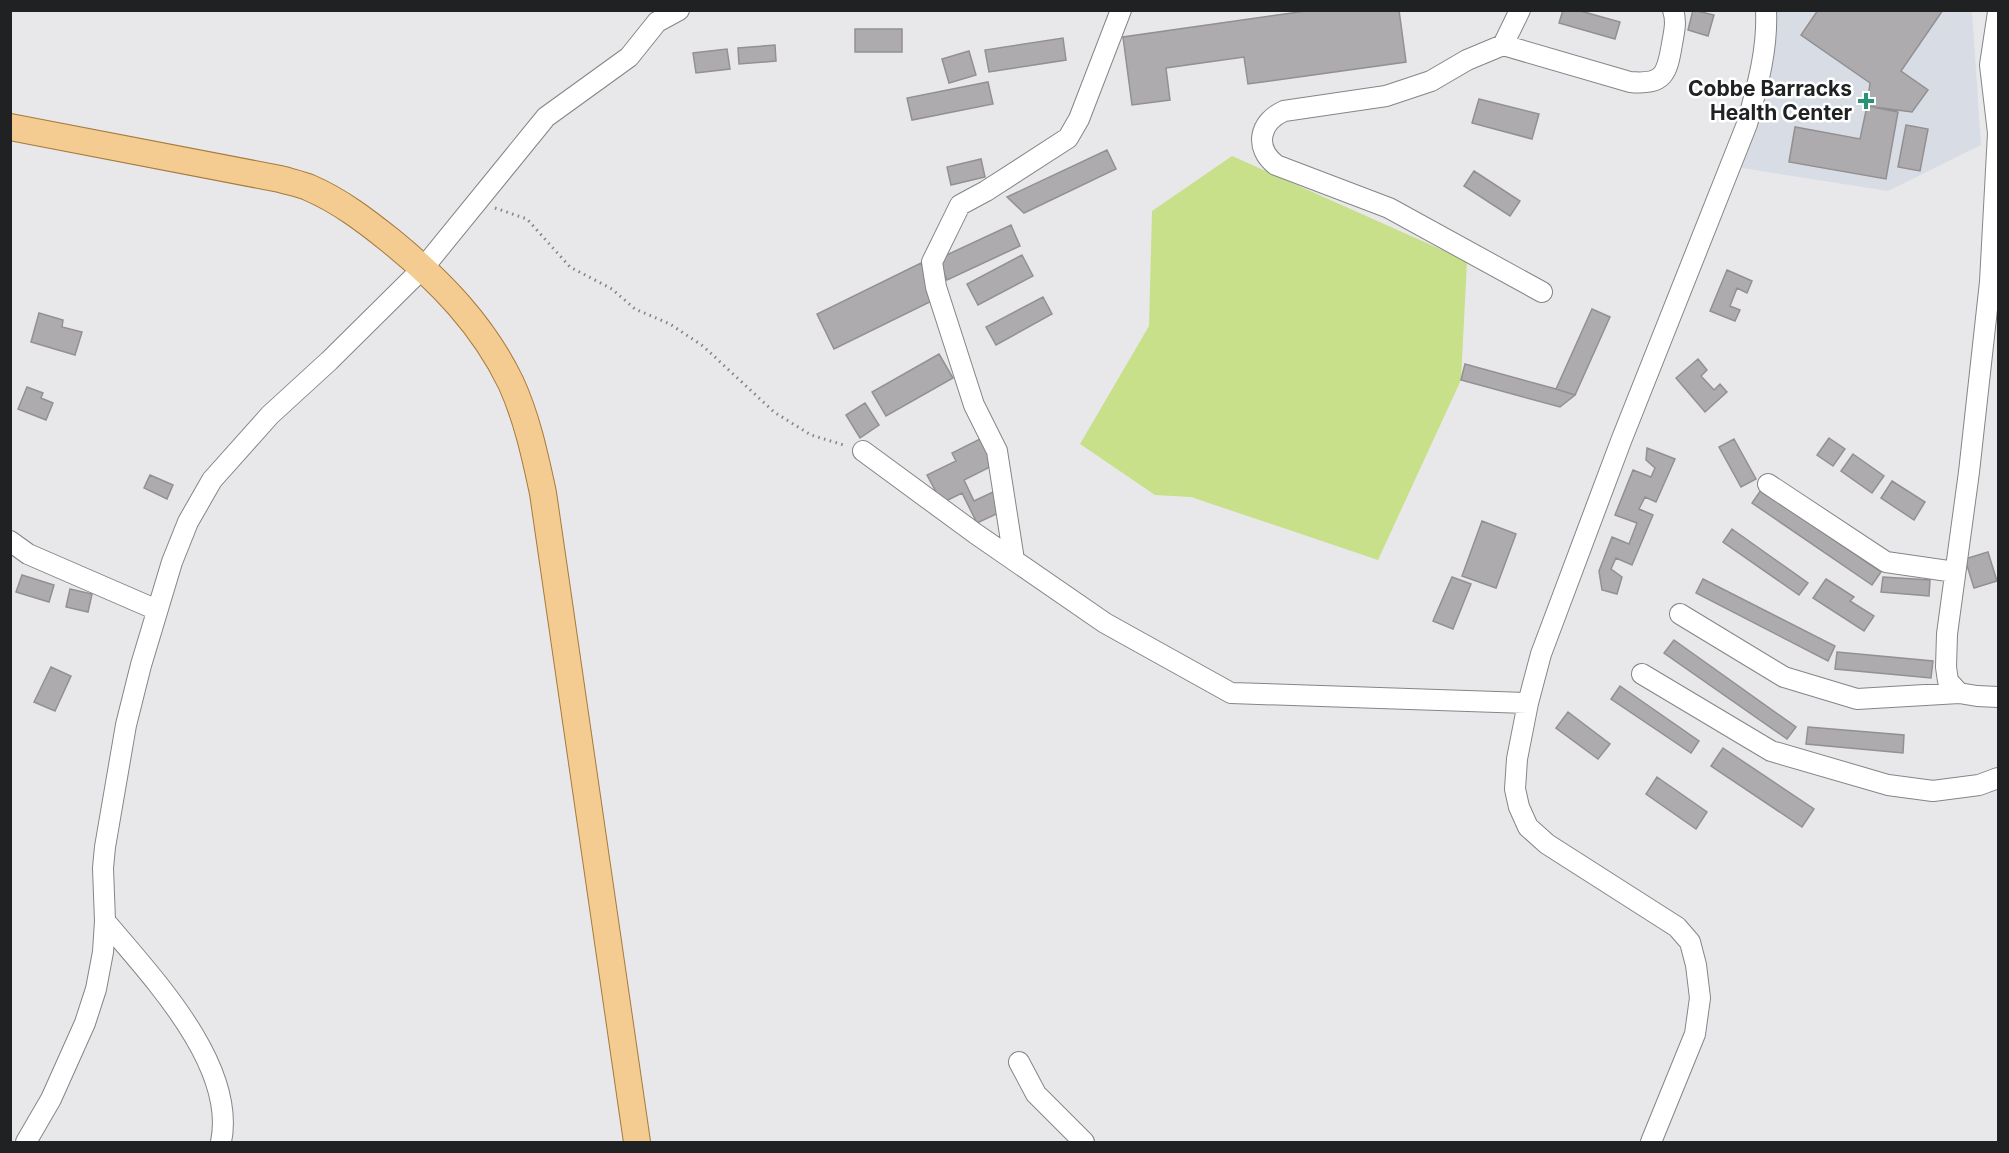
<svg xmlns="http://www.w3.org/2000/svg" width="2009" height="1153" font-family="Inter,sans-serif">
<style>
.built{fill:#d8dce5}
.green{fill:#c8e089}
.building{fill:#adabad;stroke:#929091;stroke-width:1.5}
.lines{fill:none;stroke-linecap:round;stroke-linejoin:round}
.minor-casing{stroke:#848587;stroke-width:22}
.major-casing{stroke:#a57a3b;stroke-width:28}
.path{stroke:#838385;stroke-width:3;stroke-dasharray:1.5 4.5;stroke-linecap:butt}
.minor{stroke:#fff;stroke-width:20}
.major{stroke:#f4cc91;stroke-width:26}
.poi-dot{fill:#299473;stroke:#fff;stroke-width:2}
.labels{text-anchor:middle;stroke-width:5;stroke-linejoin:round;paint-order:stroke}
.poi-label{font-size:21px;font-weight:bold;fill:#202122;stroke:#fff;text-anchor:end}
</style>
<rect width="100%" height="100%" fill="#e8e8eb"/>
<path class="built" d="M1766,11H1972L1981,145L1888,191L1742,168L1736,151Z"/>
<path class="green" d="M1232,156L1467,261L1461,380L1378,560L1191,497L1155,495L1080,444L1149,326L1152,211Z"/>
<path class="building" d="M1313,10H1399L1406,62L1248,84L1244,57L1166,68L1170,100L1132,105L1123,37Z
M1563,10H1577L1620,22L1615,39L1559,23Z
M1693,10L1714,15L1708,36L1688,30Z
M1818,10H1943L1901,71L1928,90L1912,112L1867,106L1870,83L1801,35Z
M855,29H902V52H855Z
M1063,38L1066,60L989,72L985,50Z
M775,45L776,61L739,64L738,48Z
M727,49L730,69L696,73L693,53Z
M969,51L976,75L949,83L942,59Z
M988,82L993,104L912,120L907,98Z
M1479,99L1539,114L1532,139L1472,123Z
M1867,106L1898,112L1886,179L1789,162L1795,127L1860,139Z
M1906,125L1928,129L1920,171L1898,167Z
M1107,150L1116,169L1024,213L1007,197Z
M981,159L985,177L951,185L947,167Z
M1474,171L1520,201L1510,216L1464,186Z
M1011,225L1020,246L947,280L938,259Z
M1022,255L1033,276L978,305L967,284Z
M921,263L938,298L834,349L817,314Z
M1727,270L1752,281L1747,293L1737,288L1730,306L1740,310L1735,321L1710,311Z
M1043,297L1052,314L996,345L986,327Z
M1592,309L1610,317L1575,395L1556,389Z
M39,313L63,320L62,327L82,332L75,355L31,342Z
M939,354L953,378L886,416L872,392Z
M1698,359L1707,370L1701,376L1714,390L1720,384L1727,392L1705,412L1676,378Z
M1465,364L1556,389L1575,395L1560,407L1461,380Z
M27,387L43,393L41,398L53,403L46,420L18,409Z
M865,403L879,425L860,438L846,415Z
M982,438L996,464L964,480L974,501L993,492L1003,511L977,523L962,493L942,503L927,475L956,461L952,453Z
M1829,438L1845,449L1833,466L1817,455Z
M1734,439L1756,479L1741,487L1719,447Z
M1647,448L1675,459L1656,502L1645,497L1639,509L1653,515L1632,565L1616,558L1611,569L1622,577L1617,594L1602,590L1599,571L1612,537L1629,544L1637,523L1615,515L1633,470L1651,477L1655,468L1646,460Z
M1853,454L1884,476L1872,493L1841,471Z
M150,475L173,485L167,499L144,488Z
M1892,481L1925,502L1914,520L1881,498Z
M1761,490L1881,572L1872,585L1752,503Z
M1482,521L1516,534L1496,588L1462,576Z
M1732,529L1808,583L1799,595L1723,542Z
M1988,552L1997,581L1974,588L1965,559Z
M22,575L54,585L49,602L16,592Z
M1452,577L1471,584L1453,629L1433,621Z
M1883,577L1930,580L1929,596L1881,592Z
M1703,579L1835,646L1828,661L1696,593Z
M1826,579L1854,597L1850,601L1874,616L1864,631L1813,598Z
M70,589L92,594L88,612L66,607Z
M1674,640L1796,727L1787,739L1664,653Z
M1837,652L1933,661L1931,678L1835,669Z
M51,667L71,676L55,711L34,702Z
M1620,686L1699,741L1691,753L1611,699Z
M1568,712L1610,744L1598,759L1556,728Z
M1808,727L1904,735L1903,753L1806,744Z
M1723,748L1814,809L1802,827L1711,766Z
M1657,777L1707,812L1696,829L1646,794Z"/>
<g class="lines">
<defs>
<path id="minor" d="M1520,10L1503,45L1467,60L1431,81L1386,96L1284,111C1259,122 1254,148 1276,165L1389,208L1542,292
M1998,12L1990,65L1998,133L1990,282L1969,472L1947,634L1946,667L1948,681L1959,693L1977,696L1998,697
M1503,45L1630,82C1664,85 1667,74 1672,44C1674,32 1677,22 1673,10
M863,451L976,534L1105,623L1231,693L1528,703
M1768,484L1886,562L1955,572
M10,541L28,554L157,610
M1014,560L997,451L974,405L936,287L932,262L960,205L986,191L1068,138L1079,119L1121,10
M1680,614L1784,677L1857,699L1959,693
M1642,674L1771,751L1888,785L1933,791L1979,785L1998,778
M105,921C151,976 237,1065 221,1142
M1019,1062L1036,1094L1084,1142
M26,1142L51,1099L85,1023L96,989L103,952L105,921L103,868L105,847L126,725L141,665L172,562L188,522L212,480L270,415L329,361L424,267L546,117L629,57L657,22L679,10
M1651,1142L1695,1034L1700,998L1696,965L1690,942L1677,927L1547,844L1528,827L1519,807L1515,789L1517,759L1528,703L1541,654L1621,441L1747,124C1757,87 1768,50 1766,10"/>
<path id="major" d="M10,127L280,179C290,182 301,184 310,188C340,201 366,221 391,241C440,281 483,325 511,383C527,418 535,456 543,493L637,1142"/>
</defs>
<use href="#minor" class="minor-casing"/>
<use href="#major" class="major-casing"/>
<path class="path" d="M495,208L527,219L570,267L612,289L635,309L670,324L703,346L774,412L811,435L847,446"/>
<use href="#minor" class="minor"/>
<use href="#major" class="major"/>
</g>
<path class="poi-dot" d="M1863 92h6v6h6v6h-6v6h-6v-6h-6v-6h6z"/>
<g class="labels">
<g class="poi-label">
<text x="1852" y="96">Cobbe Barracks<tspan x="1852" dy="24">Health Center</tspan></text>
</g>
</g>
<rect width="2009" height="1153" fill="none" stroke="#202122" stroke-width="24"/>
</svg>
